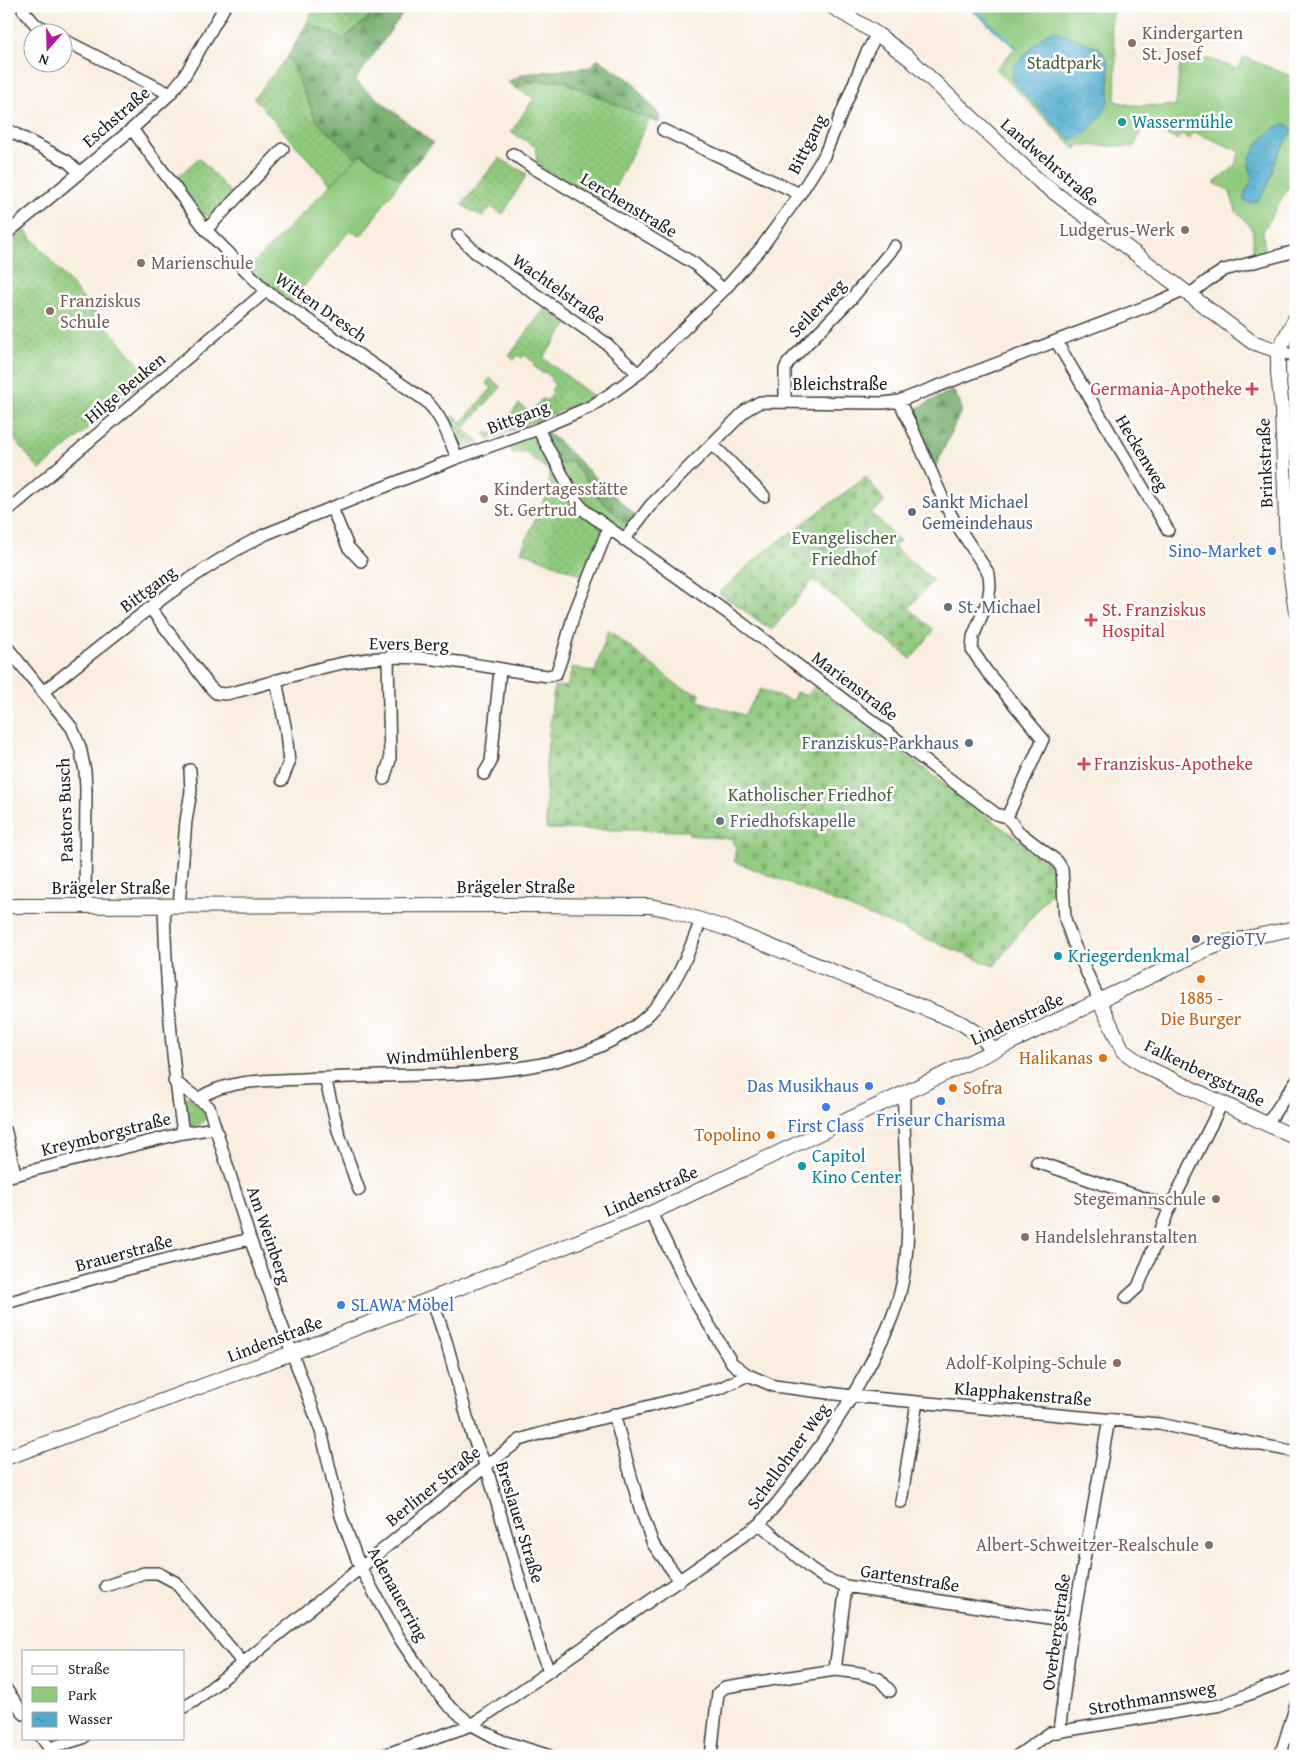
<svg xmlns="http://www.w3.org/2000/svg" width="1302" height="1762" font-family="'Gentium Book Plus',serif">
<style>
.grass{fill:url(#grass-dots);stroke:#56724c}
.forest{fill:url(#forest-firs);stroke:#486444}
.cemetery{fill:url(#cemetery-stones);stroke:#56724c}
.park{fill:#8fc97d;stroke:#56724c}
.water{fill:url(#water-ripples);stroke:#366475}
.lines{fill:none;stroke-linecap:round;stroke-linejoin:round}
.stream{stroke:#50abce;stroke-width:3}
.minor-casing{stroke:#3d3c39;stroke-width:14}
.tertiary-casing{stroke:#3d3c39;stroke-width:16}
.minor{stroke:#fff;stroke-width:11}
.tertiary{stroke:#fff;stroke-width:14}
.education-dot{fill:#8d6e63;stroke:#fff;stroke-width:2}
.culture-dot{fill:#0f9aa8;stroke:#fff;stroke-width:2}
.health-dot{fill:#e0444e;stroke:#fff;stroke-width:2}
.service-dot{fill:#5c6f8a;stroke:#fff;stroke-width:2}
.shop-dot{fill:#3f7fe0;stroke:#fff;stroke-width:2}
.worship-dot{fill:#6b7280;stroke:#fff;stroke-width:2}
.food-dot{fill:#e8710a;stroke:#fff;stroke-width:2}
.labels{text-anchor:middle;stroke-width:5;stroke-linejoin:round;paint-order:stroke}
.education-label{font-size:18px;fill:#785e54;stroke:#fff;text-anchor:start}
.park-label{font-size:18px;fill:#4a6143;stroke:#fff}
.street-label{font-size:18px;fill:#1c1c1c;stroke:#fff}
.culture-label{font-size:18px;fill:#0d838f;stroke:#fff;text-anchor:start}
.health-label{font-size:18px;fill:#be3a42;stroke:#fff;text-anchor:start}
.service-label{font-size:18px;fill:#4e5e75;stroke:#fff;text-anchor:start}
.shop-label{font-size:18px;fill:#366cbe;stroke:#fff;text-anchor:end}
.worship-label{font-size:18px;fill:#5b616d;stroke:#fff;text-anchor:start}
.food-label{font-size:18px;fill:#c56008;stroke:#fff;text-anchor:end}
</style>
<defs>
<pattern id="grass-dots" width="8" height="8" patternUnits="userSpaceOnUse" patternTransform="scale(1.25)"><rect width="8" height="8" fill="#8fc97d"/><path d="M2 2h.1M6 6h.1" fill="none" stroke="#7bac6b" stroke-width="1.8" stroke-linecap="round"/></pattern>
<pattern id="forest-firs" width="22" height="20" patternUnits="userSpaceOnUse" patternTransform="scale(1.25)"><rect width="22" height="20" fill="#73ad6c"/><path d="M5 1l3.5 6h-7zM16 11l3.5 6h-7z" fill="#5e8c58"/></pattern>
<pattern id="cemetery-stones" width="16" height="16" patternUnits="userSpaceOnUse" patternTransform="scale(1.25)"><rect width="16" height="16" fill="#8fc97d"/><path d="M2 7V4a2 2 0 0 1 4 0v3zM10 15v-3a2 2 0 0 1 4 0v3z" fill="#7bac6b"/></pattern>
<pattern id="water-ripples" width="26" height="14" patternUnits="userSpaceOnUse" patternTransform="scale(1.25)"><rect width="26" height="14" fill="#50abce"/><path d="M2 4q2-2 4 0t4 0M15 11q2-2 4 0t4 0" fill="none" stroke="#428aa6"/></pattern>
</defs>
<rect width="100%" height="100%" fill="#fff"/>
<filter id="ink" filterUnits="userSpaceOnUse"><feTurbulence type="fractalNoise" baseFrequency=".02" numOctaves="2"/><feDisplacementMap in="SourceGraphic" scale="10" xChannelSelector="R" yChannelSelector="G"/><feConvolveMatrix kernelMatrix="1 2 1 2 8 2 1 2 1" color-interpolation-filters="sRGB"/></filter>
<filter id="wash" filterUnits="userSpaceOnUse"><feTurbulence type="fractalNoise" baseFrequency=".0096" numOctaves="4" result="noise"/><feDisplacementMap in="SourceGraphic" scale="20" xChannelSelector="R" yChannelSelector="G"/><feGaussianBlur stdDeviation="1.12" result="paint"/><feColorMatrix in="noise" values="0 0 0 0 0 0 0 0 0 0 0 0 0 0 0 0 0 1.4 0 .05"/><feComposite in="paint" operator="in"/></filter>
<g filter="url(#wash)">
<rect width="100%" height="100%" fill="#f9eee0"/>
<path class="grass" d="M315,6H383L343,39L307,23Z
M288,56L317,122L357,159L331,185L254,98Z
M566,80L569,84L650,118L606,205L537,165L536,147L511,132L534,98L516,88L527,82Z
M199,158L232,194L210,216L202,214L176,178Z
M499,158L527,174L503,214L491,207L482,217L462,205Z
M25,230L149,376L40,470L6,430V246Z
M545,308L568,324L543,358L593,396L583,402L489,439L485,434L488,430L493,434L519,404L530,412L542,399L546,401L554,393L551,390L555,385L550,380L552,378L545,372L542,373L533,365L535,363L525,355L522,358L518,355L514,360L509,356Z
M490,378L501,387L463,429L478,440V444L464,447L459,443L449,417L455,416L462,422L492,388L486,383Z
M538,429L572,461L598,497L632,529L624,540L608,529L589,578L521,551L548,491L549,471L524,451L512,453L507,441Z
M188,1097L203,1108L206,1115L203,1122L194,1126H185L183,1098Z"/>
<path class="forest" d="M383,6H408L355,81L433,143L401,180L362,154L357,159L317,122L288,56L307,23L343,39Z
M598,59L633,82L641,94L661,117L658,123L569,84L566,80L527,82L516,88L508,82L523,74L591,67Z
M953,390L960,402L961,411L935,468L912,414L913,410Z
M538,429L555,438L605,487L637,517L632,529L598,497L572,461L558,466Z"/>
<path class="cemetery" d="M866,477L885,502L871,513L900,541L894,547L933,580L909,608L934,630L911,659L813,580L772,630L719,593L759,556Z
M608,630L680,687L700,694L698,701L744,715L761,689L792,701L796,692L807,696L815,686L1052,865C1057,873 1057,878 1055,887L994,966L734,861L736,847L730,839L689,835V831L546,829V763L554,686L567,687L572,667L595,672Z"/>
<path class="park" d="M967,6H1115L1110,25L1116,53L1115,101L1130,105L1176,106L1180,61L1210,59L1237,69L1244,57L1296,78V174L1263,231L1265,253L1253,256V234L1251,227L1236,211L1229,190L1214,183L1234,167L1240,151L1193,132L1190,139L1180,135L1178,140L1143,126L1134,147L1080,145L1075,149L996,69L1015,48Z
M361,154L401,180L361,236L349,231L288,306L246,271Z"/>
<path class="water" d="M1055,30L1099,48L1109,63V100L1101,117L1080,138L1071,139L1064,134L1017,86L1012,77L1014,66L1043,36Z
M1284,124L1289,125L1292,130C1289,140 1281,147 1277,157C1271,170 1265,212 1244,201C1242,192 1250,187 1252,179C1252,174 1249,169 1249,164C1251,148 1270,127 1284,124Z"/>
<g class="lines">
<path class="stream" d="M971,6L1017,49"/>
</g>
</g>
<g filter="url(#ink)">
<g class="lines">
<defs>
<path id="minor" d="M23,10L35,24L51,32
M62,39L170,94
M6,129L67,161L79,172
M132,129L206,230L266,291L426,401C443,418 448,436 457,458
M663,130L800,194
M513,154L532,167L695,264L724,290
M206,230L283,149
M6,234L132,129L170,94L185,75L225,6
M458,235L475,252L607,344L638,374
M1189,295L1207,281L1224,270L1296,251
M1056,341L1168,530
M1278,351L1296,356
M785,401V369L788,363L852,298L895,246
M899,401L910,423L946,506L955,522L989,574L990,587L988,600L973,637L972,650L987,672L1043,739L1007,817
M538,429L577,502L585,511L743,624L996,814L1007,817L1019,832L1057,861L1062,869L1065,919L1073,942L1099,1000
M712,444L764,496
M332,508L348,547L361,561
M6,512L266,291
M624,540L650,506L746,410L760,402L884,403L899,401L1158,302L1183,291
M151,609L210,687L216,693L226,694C277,683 327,661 381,658C435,654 493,669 547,676L556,674L561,660L574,614L608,529
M6,646L72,728L80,747L85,771L86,789L85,907
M276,680L286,731L289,763L282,780
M44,691C115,636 185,574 266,534L457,458L538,429L590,407L613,392L638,374L724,290L761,248L800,194L824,156L866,54L877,34
M484,774L491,762L500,670
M384,779L390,760L388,657
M164,906C166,982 171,1057 183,1133
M179,906L186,821L191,791L190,770
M325,1078L339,1134L359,1190
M174,1081L209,1107L250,1239L321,1431L341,1516L360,1567L398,1636L428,1681L447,1704L472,1725L502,1741L550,1756
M199,1098C228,1079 267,1081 302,1079C341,1077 380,1076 419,1075C492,1073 589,1069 646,1017C674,991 688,955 701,920
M1267,1124L1296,1081
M6,1132L15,1174
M1037,1162L1170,1207
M6,1177L183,1133L215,1128
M651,1213L696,1303L732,1363L748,1375L774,1386L852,1396L1159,1424L1296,1452
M1126,1298L1138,1287L1170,1207L1222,1103
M432,1299L447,1344L472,1435L486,1466L541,1652L549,1670
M6,1303L131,1268L250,1239
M614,1414L639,1505L653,1544L680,1581
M901,1502L917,1402
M760,1524L810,1568L826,1579L846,1586L1073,1622
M106,1586L144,1573H158L175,1582L243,1663
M835,1670L860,1673L879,1679L890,1691
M6,1689L24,1714
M184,1707L193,1702L243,1663L486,1466L520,1440L539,1434L721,1388L748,1375
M1059,1732L1073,1622L1109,1419
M42,1738L55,1756
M50,1748L83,1738
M381,1756L472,1725L760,1524C801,1475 838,1424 868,1368C882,1341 896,1314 902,1284C915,1222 902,1157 904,1094
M711,1756L718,1693L725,1687L835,1670L846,1586
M1017,1756L1050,1733L1221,1705L1296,1676
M1280,1756L1296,1705"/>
<path id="tertiary" d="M831,6L877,34L910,59L1039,181L1252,342L1278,351
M1296,317L1278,351V373L1282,410L1287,547L1296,612
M6,906L522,905L650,906L670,910L725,928L961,1023L981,1036L993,1050
M1099,1000L1123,1051L1144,1066L1296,1138
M6,1458L292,1353L651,1213L1208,949L1227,942L1296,928"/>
</defs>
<use href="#minor" class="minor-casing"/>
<use href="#tertiary" class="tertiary-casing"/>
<use href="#minor" class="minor"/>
<use href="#tertiary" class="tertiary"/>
</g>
</g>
<g class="education-dot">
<circle cx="1132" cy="43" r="5"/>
<circle cx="1185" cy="230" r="5"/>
<circle cx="141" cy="263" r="5"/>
<circle cx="50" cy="311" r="5"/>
<circle cx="484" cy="499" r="5"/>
<circle cx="1216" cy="1199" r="5"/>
<circle cx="1025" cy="1237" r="5"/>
<circle cx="1117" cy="1363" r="5"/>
<circle cx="1209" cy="1545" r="5"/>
</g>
<g class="culture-dot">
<circle cx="1122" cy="122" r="5"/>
<circle cx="1058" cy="956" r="5"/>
<circle cx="802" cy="1166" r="5"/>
</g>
<g class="health-dot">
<path d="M1249.5 381.5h5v5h5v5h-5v5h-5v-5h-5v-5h5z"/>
<path d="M1088.5 612.5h5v5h5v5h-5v5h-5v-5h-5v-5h5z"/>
<path d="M1081.5 756.5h5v5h5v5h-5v5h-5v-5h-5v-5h5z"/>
</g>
<g class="service-dot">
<circle cx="912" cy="512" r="5"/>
<circle cx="969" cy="743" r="5"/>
<circle cx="1196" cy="939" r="5"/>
</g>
<g class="shop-dot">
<circle cx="1272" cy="551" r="5"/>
<circle cx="869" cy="1086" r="5"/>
<circle cx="941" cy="1101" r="5"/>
<circle cx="826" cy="1107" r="5"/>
<circle cx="341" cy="1305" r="5"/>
</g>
<g class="worship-dot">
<circle cx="948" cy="607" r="5"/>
<circle cx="720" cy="821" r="5"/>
</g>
<g class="food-dot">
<circle cx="1201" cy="979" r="5"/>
<circle cx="1103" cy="1058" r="5"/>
<circle cx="953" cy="1088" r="5"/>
<circle cx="771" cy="1135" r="5"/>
</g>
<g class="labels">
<g class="education-label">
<text x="1142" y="39">Kindergarten<tspan x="1142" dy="21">St. Josef</tspan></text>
<text x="1175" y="236" text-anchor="end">Ludgerus-Werk</text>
<text x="151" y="269">Marienschule</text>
<text x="60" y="307">Franziskus<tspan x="60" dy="21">Schule</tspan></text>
<text x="494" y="495">Kindertagesstätte<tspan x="494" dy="21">St. Gertrud</tspan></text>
<text x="1206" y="1205" text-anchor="end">Stegemannschule</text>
<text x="1035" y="1243">Handelslehranstalten</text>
<text x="1107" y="1369" text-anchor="end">Adolf-Kolping-Schule</text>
<text x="1199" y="1551" text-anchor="end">Albert-Schweitzer-Realschule</text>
</g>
<g class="park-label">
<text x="1064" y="69">Stadtpark</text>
<text x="844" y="544">Evangelischer<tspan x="844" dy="21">Friedhof</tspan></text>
<text x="810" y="801">Katholischer Friedhof</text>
</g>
<g class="street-label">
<text transform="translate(116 117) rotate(-41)" y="6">Eschstraße</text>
<text transform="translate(807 144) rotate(-63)" y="6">Bittgang</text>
<text transform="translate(1050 162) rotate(41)" y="6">Landwehrstraße</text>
<text transform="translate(629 205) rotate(31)" y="6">Lerchenstraße</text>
<text transform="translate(559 289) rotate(35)" y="6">Wachtelstraße</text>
<text transform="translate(321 307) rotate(35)" y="6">Witten Dresch</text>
<text transform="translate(817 308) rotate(-46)" y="6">Seilerweg</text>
<text x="840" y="390">Bleichstraße</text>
<text transform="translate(125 388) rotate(-40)" y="6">Hilge Beuken</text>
<text transform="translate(518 417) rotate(-21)" y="6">Bittgang</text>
<text transform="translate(1142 453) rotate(59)" y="6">Heckenweg</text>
<text transform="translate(1265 463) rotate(-92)" y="6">Brinkstraße</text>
<text transform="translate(148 589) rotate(-37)" y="6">Bittgang</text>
<text transform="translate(409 644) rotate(1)" y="6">Evers Berg</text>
<text transform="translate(855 686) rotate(37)" y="6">Marienstraße</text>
<text transform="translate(65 810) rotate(-92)" y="6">Pastors Busch</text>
<text x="516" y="893">Brägeler Straße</text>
<text x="111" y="894">Brägeler Straße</text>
<text transform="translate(1017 1019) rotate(-25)" y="6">Lindenstraße</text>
<text transform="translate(452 1054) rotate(-4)" y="6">Windmühlenberg</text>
<text transform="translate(1205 1073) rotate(26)" y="6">Falkenbergstraße</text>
<text transform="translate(106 1134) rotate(-14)" y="6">Kreymborgstraße</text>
<text transform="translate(651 1191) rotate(-24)" y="6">Lindenstraße</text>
<text transform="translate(269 1235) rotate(71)" y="6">Am Weinberg</text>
<text transform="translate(124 1253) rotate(-15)" y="6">Brauerstraße</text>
<text transform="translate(275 1339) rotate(-21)" y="6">Lindenstraße</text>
<text transform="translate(1023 1394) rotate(5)" y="6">Klapphakenstraße</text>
<text transform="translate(788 1456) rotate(-54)" y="6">Schellohner Weg</text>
<text transform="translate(433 1486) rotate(-39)" y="6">Berliner Straße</text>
<text transform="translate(520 1522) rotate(73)" y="6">Breslauer Straße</text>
<text transform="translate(910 1578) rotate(9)" y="6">Gartenstraße</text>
<text transform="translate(398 1594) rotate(61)" y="6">Adenauerring</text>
<text transform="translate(1056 1632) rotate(-82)" y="6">Overbergstraße</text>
<text transform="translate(1152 1698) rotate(-10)" y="6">Strothmannsweg</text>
</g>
<g class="culture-label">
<text x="1132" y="128">Wassermühle</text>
<text x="1068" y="962">Kriegerdenkmal</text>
<text x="812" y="1162">Capitol<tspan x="812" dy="21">Kino Center</tspan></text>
</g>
<g class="health-label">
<text x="1242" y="395" text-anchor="end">Germania-Apotheke</text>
<text x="1102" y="616">St. Franziskus<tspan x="1102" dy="21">Hospital</tspan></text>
<text x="1094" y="770">Franziskus-Apotheke</text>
</g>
<g class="service-label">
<text x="922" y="508">Sankt Michael<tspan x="922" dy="21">Gemeindehaus</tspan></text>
<text x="959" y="749" text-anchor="end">Franziskus-Parkhaus</text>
<text x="1206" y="945">regioTV</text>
</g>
<g class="shop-label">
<text x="1262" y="557">Sino-Market</text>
<text x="859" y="1092">Das Musikhaus</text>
<text x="941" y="1126" text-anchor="middle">Friseur Charisma</text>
<text x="826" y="1132" text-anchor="middle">First Class</text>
<text x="351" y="1311" text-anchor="start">SLAWA Möbel</text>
</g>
<g class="worship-label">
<text x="958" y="613">St. Michael</text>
<text x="730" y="827">Friedhofskapelle</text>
</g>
<g class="food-label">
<text x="1201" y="1004" text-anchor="middle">1885 -<tspan x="1201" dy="21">Die Burger</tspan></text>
<text x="1093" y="1064">Halikanas</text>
<text x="963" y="1094" text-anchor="start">Sofra</text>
<text x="761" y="1141">Topolino</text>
</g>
</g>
<rect width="1302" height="1762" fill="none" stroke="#fff" stroke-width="25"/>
<rect x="22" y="1650" width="162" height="90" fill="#ffffff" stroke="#a4a4a4"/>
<rect x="32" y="1666" width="25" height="8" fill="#ffffff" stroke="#a4a4a4"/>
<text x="68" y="1674" font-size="15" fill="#1c1c1c">Straße</text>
<rect x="32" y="1687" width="25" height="15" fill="#8fc97d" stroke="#a4a4a4"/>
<text x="68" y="1700" font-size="15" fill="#1c1c1c">Park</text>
<rect x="32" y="1712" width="25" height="15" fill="url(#water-ripples)" stroke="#a4a4a4"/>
<text x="68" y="1724" font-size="15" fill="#1c1c1c">Wasser</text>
<g transform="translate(48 48) rotate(200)"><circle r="24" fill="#ffffff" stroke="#a4a4a4"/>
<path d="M0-4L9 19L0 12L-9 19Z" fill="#b5179e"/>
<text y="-8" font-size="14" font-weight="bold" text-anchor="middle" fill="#1c1c1c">N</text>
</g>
</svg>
